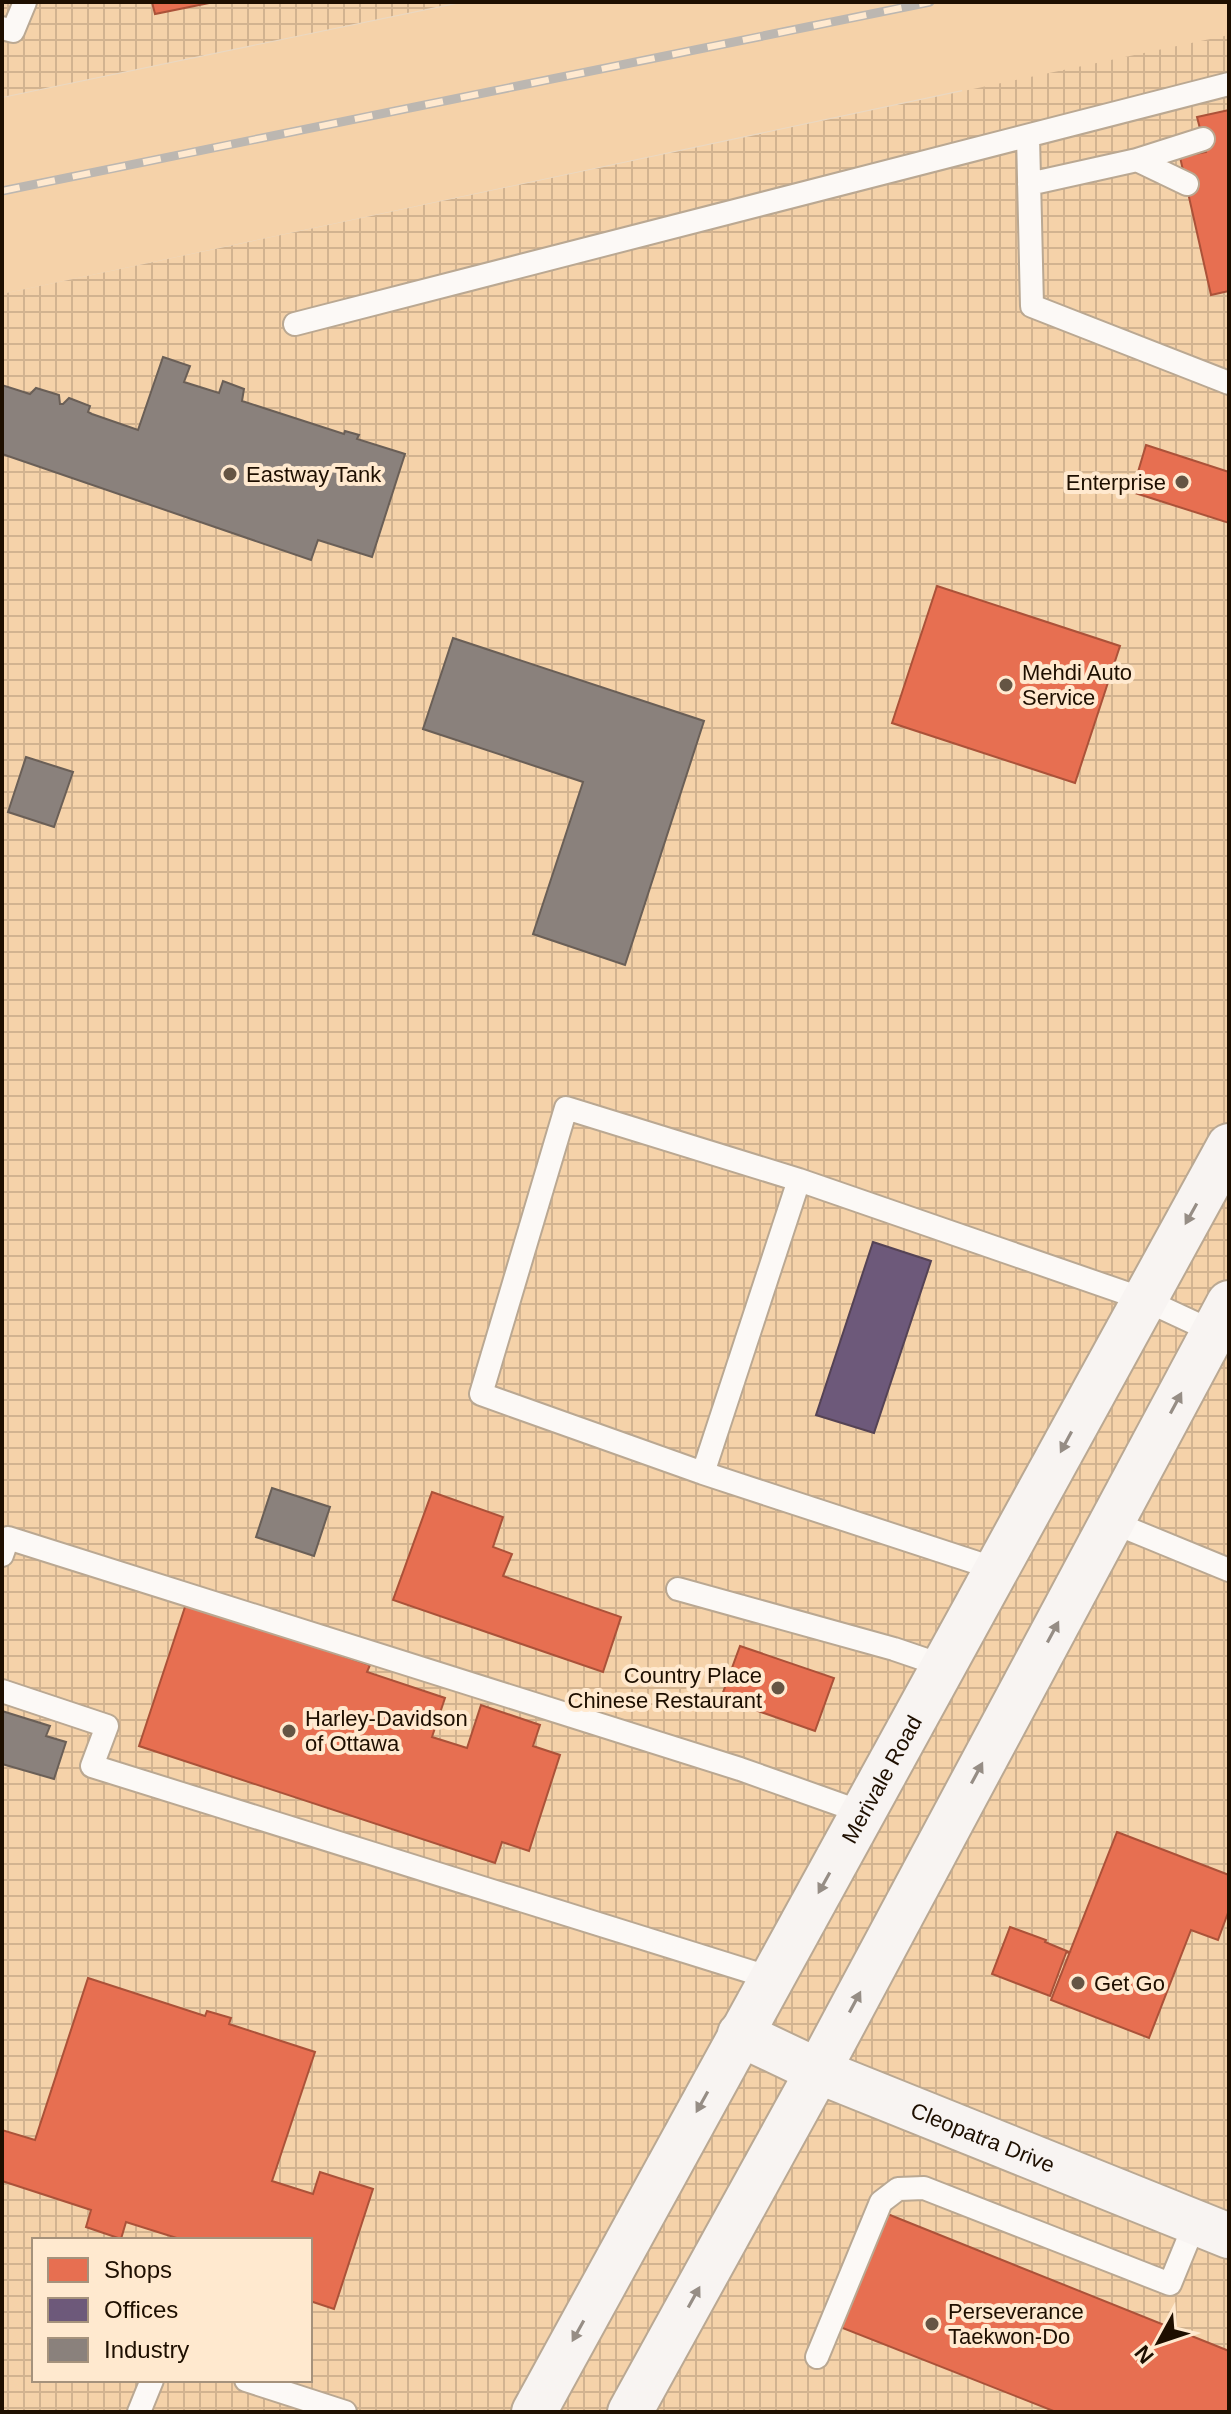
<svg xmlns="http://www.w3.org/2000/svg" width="1231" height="2414" font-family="Helvetica,sans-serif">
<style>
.built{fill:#f5d2a9}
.industrial{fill:url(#industrial-grid);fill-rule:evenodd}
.shops{fill:#e76f51;stroke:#ab5239;stroke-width:2}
.offices{fill:#6d597a;stroke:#554355;stroke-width:2}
.industry{fill:#8a817c;stroke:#6a5f57;stroke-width:2}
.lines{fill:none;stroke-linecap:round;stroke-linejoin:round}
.lane-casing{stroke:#baa892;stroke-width:26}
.secondary-casing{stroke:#baa892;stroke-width:48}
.lane{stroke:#fcf9f6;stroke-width:22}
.secondary{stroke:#f8f4f2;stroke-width:44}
.rail-casing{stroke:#bcb7b1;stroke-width:9}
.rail{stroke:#ffe9cf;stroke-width:6;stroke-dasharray:18;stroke-linecap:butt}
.oneway{fill:#968d85}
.poi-dot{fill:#655544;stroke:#ffe9cf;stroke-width:3}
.labels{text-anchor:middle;stroke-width:8;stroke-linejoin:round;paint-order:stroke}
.poi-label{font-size:22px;fill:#1e0f00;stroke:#ffe9cf;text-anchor:start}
.street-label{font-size:22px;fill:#1e0f00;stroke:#ffe9cf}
</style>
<defs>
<pattern id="industrial-grid" width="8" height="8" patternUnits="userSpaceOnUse" patternTransform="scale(2)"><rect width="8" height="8" fill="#f5d2a9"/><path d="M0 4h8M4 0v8" fill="none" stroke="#d2b390"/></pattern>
</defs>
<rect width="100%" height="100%" fill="#ead8c2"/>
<path class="built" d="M466,2H1229V1006L962,90L2,294V98Z"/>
<path class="industrial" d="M2,2H460L2,97Z
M1229,35V2412H2V294ZM34,2240H310V2380H34Z"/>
<path class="shops" d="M152,2H214L155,14Z
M1229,110V291L1211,295L1180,157L1206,152L1197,117Z
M1146,445L1229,472V523L1132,492Z
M937,586L1120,646L1075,783L892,723Z
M432,1492L503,1517L493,1547L512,1554L503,1576L621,1617L603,1672L393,1600Z
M186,1604L370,1665L367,1672L445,1698L432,1737L467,1748L481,1705L540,1725L533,1746L560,1755L529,1851L502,1842L495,1863L139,1746Z
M740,1646L834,1678L815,1731L721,1698Z
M1117,1832L1229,1875V1910L1218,1940L1191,1930L1149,2038L1051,2000Z
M1010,1927L1046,1940L1045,1942L1069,1952L1066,1953L1050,1996L992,1974Z
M88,1978L205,2016L207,2011L231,2018L229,2024L315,2052L272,2181L313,2194L320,2172L373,2189L334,2309L310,2301V2240H183L126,2222L121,2239L86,2227L91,2210L2,2181V2130L35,2140Z
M885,2213L1229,2351V2412H1056L840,2327Z"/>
<path class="offices" d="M873,1242L931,1261L874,1433L816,1415Z"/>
<path class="industry" d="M163,357L190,366L184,382L219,393L223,381L244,389L242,401L344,434L345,431L359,435L357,439L405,454L372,557L318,540L311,560L2,454V385L30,394L36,388L59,395L60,404H63L69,398L90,406L88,412L92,414L138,430Z
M453,638L704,721L625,965L533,934L583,782L423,729Z
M26,757L73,772L54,827L8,812Z
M272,1488L330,1507L314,1556L256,1537Z
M2,1711L50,1726L46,1736L66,1742L54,1779L2,1764Z"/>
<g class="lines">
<defs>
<path id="lane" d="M2,28L13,31L25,2
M1028,136L1032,306L1229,383
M1137,160L1187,184
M1029,184L1137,160L1203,139
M295,324L1229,84
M703,1473L481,1394L566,1108L799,1180
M1112,1522L1229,1570
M2,1555L8,1538L740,1769L864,1813
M996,1569L703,1473L799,1180L1143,1299L1214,1332
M678,1589L894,1649L944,1666
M2,1691L107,1726L92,1766L771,1978
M817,2357L881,2202L898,2189L924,2188L1170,2284L1195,2223
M246,2380L345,2412
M139,2412L152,2380"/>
<g id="secondary">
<path id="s1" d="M740,2034L818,2071L1229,2236"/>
<path id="s2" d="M534,2412L1229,1146"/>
<path d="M630,2412L818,2071L1229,1303"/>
</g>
</defs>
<use href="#lane" class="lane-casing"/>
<use href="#secondary" class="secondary-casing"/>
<use href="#lane" class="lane"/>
<use href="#secondary" class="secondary"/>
<defs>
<path id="rail" d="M2,191L930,2"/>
</defs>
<use href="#rail" class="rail-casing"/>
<use href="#rail" class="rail"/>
</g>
<defs><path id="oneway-solid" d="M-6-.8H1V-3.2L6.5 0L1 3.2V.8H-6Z" transform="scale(2)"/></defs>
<g class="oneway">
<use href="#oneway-solid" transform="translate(1191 1214) rotate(119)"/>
<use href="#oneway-solid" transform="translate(1176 1403) rotate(-62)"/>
<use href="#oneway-solid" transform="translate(1066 1442) rotate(118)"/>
<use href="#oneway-solid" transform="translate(1053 1632) rotate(-62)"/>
<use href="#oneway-solid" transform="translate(977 1773) rotate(-62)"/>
<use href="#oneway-solid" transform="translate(824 1883) rotate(119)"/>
<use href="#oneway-solid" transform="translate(855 2002) rotate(-62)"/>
<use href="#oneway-solid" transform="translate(702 2102) rotate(119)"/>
<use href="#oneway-solid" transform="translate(694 2297) rotate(-61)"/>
<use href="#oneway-solid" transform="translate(578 2331) rotate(119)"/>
</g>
<g class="poi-dot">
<circle cx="230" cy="474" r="8"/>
<circle cx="1182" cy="482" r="8"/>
<circle cx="1006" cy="685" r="8"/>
<circle cx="778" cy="1688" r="8"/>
<circle cx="289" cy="1731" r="8"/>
<circle cx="1078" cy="1983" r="8"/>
<circle cx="932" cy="2324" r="8"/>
</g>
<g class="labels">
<g class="poi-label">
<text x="246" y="482">Eastway Tank</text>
<text x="1166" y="490" text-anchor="end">Enterprise</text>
<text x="1022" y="680">Mehdi Auto<tspan x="1022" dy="25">Service</tspan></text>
<text x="762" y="1683" text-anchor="end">Country Place<tspan x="762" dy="25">Chinese Restaurant</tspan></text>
<text x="305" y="1726">Harley-Davidson<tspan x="305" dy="25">of Ottawa</tspan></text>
<text x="1094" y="1991">Get Go</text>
<text x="948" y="2319">Perseverance<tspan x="948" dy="25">Taekwon-Do</tspan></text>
</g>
<g class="street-label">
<text dy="8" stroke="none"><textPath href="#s2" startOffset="722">Merivale Road</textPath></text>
<text dy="8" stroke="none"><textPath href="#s1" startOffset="264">Cleopatra Drive</textPath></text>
</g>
</g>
<rect width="1231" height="2414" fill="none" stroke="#1e0f00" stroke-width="8"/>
<rect x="32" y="2238" width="280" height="144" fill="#ffe9cf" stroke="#a5927c" stroke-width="2"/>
<rect x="48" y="2258" width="40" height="24" fill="#e76f51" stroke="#a5927c" stroke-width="2"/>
<text x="104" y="2278" font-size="24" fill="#1e0f00">Shops</text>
<rect x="48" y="2298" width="40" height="24" fill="#6d597a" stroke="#a5927c" stroke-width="2"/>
<text x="104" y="2318" font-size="24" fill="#1e0f00">Offices</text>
<rect x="48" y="2338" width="40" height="24" fill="#8a817c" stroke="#a5927c" stroke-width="2"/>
<text x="104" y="2358" font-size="24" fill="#1e0f00">Industry</text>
<g transform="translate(1159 2342) rotate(230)" stroke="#ffe9cf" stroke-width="6" paint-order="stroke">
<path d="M0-6L14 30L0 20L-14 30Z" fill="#1e0f00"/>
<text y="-12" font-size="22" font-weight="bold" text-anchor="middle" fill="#1e0f00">N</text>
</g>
</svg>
